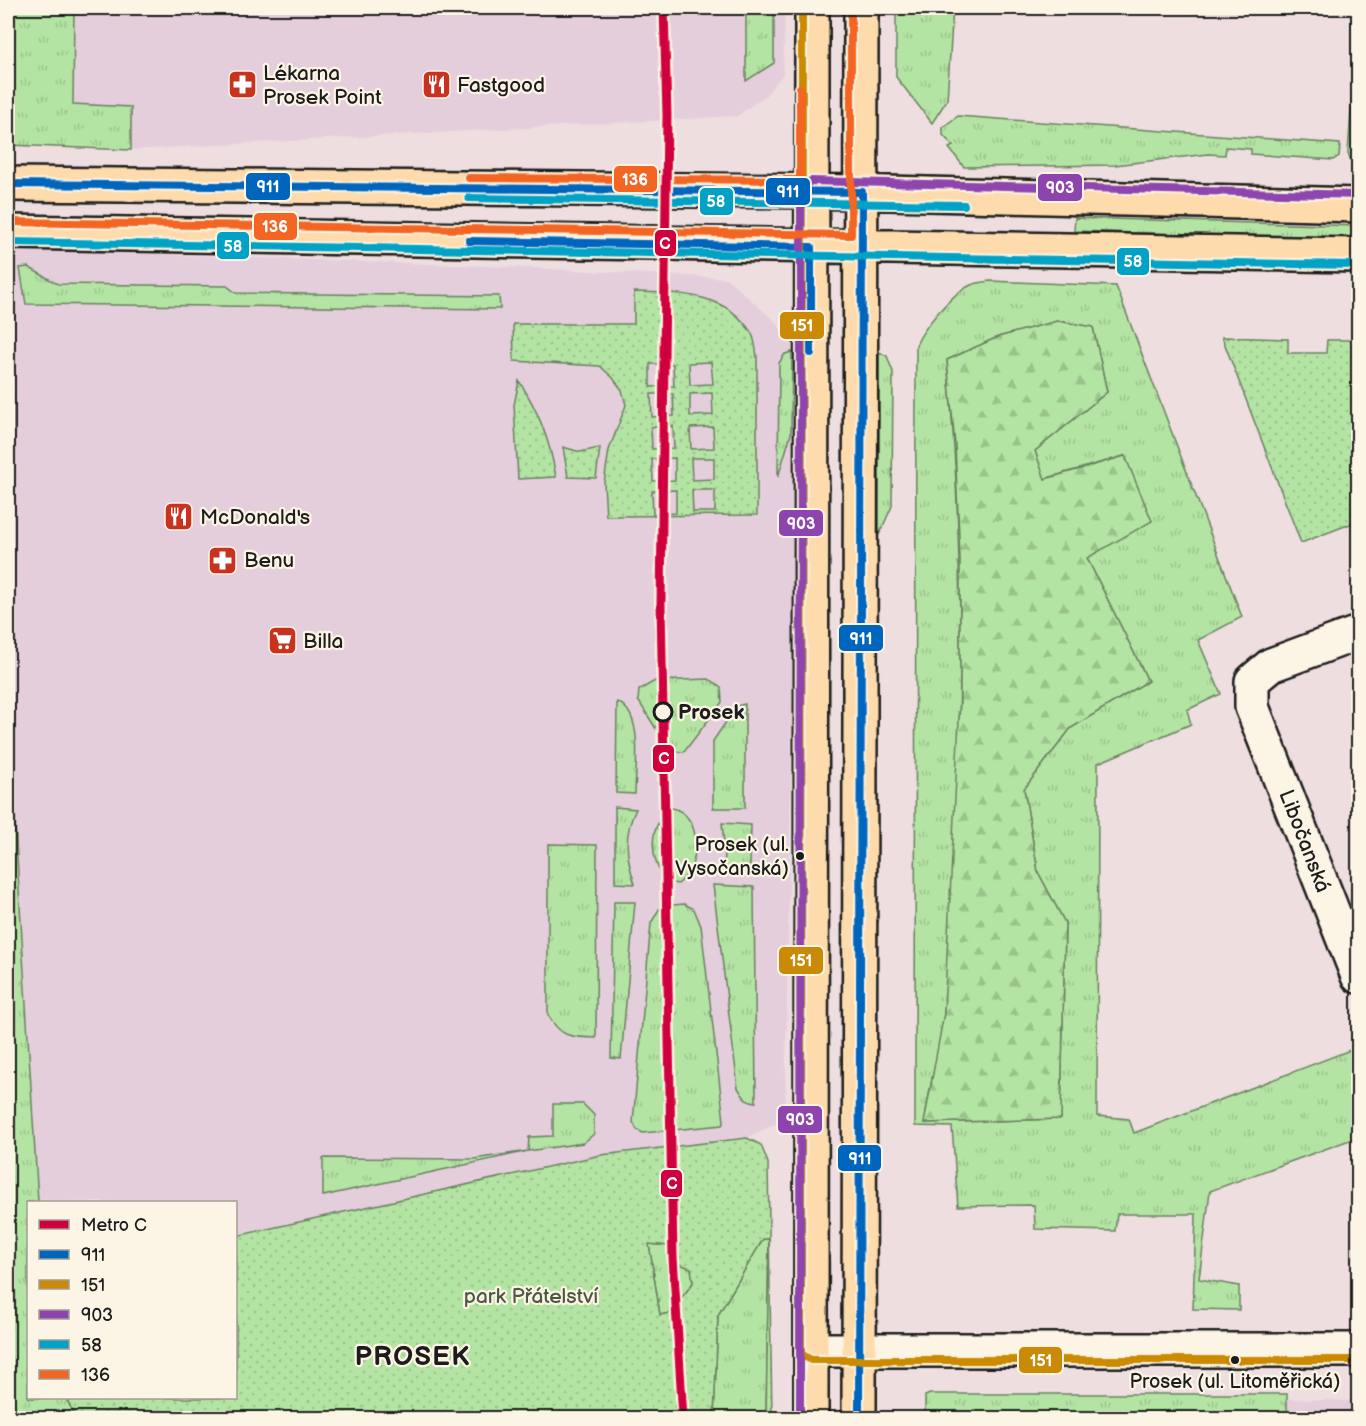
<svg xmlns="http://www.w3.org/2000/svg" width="1366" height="1426" font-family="'Balsamiq Sans',sans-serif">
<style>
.built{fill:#e4cedb}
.grass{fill:url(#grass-tufts);stroke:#688060;stroke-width:1.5;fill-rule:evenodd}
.forest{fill:url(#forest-firs);stroke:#688060;stroke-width:1.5}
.park{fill:url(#park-dots);stroke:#688060;stroke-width:1.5;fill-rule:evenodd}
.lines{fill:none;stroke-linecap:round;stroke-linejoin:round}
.minor-casing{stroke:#1c1c1c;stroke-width:38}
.major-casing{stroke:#1c1c1c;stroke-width:38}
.minor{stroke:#fcf5e5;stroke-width:33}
.major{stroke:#fedbac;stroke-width:33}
.bus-1-casing{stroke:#fcf5e5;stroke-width:12}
.bus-2-casing{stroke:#fcf5e5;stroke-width:12}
.bus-3-casing{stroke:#fcf5e5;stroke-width:12}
.bus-4-casing{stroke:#fcf5e5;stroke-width:12}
.bus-5-casing{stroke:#fcf5e5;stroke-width:12}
.bus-1{stroke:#0065bd;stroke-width:8}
.bus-2{stroke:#cb8a06;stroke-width:8}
.bus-3{stroke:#8e44ad;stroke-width:8}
.bus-4{stroke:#01a2c5;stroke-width:8}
.bus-5{stroke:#f26522;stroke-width:8}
.metro-1-casing{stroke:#fcf5e5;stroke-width:14}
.metro-1{stroke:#cf003d;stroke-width:9}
.stop-dot{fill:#fcf5e5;stroke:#1c1c1c;stroke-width:3}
.bus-dot{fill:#1c1c1c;stroke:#fcf5e5;stroke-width:2}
.labels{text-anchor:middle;stroke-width:4.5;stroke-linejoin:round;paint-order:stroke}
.bus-label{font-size:20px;fill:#1c1c1c;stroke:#fcf5e5;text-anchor:end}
.poi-label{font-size:21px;fill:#1c1c1c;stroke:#fcf5e5;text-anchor:start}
.stop-label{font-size:21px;font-weight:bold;fill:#1c1c1c;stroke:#fcf5e5;text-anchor:start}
.street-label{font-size:21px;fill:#1c1c1c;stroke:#fcf5e5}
.park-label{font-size:21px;fill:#4a5844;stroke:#fcf5e5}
.district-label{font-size:27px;font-weight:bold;letter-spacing:1.5px;fill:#1c1c1c;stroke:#fcf5e5}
.line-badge{stroke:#fcf5e5;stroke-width:2}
.badge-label{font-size:16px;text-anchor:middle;font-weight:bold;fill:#fff}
</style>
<defs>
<pattern id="grass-tufts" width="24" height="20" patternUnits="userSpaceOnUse" patternTransform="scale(1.5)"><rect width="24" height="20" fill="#b4e4a3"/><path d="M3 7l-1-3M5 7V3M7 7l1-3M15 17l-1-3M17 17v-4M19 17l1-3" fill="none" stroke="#9ac38c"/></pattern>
<pattern id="forest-firs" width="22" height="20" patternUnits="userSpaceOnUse" patternTransform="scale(1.5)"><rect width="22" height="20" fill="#b4e4a3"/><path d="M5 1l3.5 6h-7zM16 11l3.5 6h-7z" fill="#9ac38c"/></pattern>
<pattern id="park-dots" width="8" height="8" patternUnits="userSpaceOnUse" patternTransform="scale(1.5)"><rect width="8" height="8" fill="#b4e4a3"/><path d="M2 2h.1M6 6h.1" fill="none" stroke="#9ac38c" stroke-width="1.8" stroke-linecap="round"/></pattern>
</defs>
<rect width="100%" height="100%" fill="#eededf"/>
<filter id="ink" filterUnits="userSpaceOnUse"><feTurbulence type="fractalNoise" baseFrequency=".0167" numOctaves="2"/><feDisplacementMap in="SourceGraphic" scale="12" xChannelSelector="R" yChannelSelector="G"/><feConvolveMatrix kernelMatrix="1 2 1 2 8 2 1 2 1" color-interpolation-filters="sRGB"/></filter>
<g filter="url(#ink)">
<path class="built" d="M74,8H785L783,74L766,95L737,116L131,150V107L72,104Z
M8,249L512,267L726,278L774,320L798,353L785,1119L747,1138L601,1155L236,1236V1202H38L8,708V468L13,461L12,301L8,280Z
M1287,1399L1358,1401V1418H1286Z"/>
<path class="grass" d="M8,8H74L73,104L131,107V150L8,145Z
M746,8H774V63L746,81Z
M896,8H953L947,100L932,123L896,77Z
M1358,61V164L1351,161L1348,153L1352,97Z
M958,116L1340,144V145L1339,156L1333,160L1251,154V149L1226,147L1225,155L1208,154L1115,165L964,167L949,148L953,146L943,135V127Z
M1075,218L1358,226V240L1074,231Z
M28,267L58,284L227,286L236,293L499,296L500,309L26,304L20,268Z
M8,280L12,301L13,461L8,468Z
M990,281L1116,286L1242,617L1198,640L1221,694L1187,710L1191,724L1098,763L1097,1116L1129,1119L1134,1133L1358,1047V1137L1210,1191L1199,1279L1239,1286V1310L1193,1309L1196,1214H1117L1115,1231L1035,1229L1034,1205L958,1206L952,1127L915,1126L916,345C924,327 952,293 971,285C976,283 984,282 990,281ZM1057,321L1093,327L1107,392L1035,451L1044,479L1124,456L1087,558L1148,681L1071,728L1024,789L1038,872L1065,923L1061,1119L925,1123C928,1086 941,1049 944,1012C961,795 968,576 947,360L998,337Z
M792,352L791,434L778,477L779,363L785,354Z
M879,352L887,356L893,372L892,506L879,535Z
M709,679L721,687L722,702L684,752L670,751L638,700L639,690L655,681Z
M617,702C645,713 635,769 635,794L616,793Z
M745,704V808H713V741L737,706Z
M8,709L38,1202H28V1398H66L76,1418H8Z
M615,807L636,809C623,835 626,857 635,884L615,883Z
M672,808C704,815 701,868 678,884L666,882C650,859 646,826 672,808Z
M722,823L751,825L750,869H723L725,855Z
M548,844L597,845L596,1038C571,1037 561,1038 548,1015Z
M713,885L754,887L756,1102L746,1100L738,1088Z
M614,902H635L621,1059L611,1058Z
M684,904L694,909L701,926L724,1121L722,1125L643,1133L637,1130L633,1122L651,923L661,906Z
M553,1104H583L594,1115V1134L583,1143L528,1151L323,1196V1158L474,1159L528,1151L529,1137L553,1136Z
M763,1239H769L766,1418H714L718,1315Z
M649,1244L670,1246L676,1263L691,1268L693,1283L670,1313L660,1315Z
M930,1394H1287V1418H925V1396Z"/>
<path class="forest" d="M1057,321L1093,327L1107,392L1035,451L1045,479L1125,456L1152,521L1087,558L1148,681L1071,728L1024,789L1038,872L1065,923L1061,1119L924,1123L944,1013L960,700V559L955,445L947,360L998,337Z"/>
<path class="park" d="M634,292C676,293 727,291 752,334C755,340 756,350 757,357V515L606,516L604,483L609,450L626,405L622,390L613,378L600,366L514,361L513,324H634ZM711,362L713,384L690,385L689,363ZM650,364H673L674,386L650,387ZM712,393L713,415L690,416V394ZM673,394L674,416L652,417L651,394ZM673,426L674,448L652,449L651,427ZM713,427L714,448L691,449L690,428ZM675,458V480L653,481L652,459ZM691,458H714V479L692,480ZM676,490V513L653,514L652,491ZM692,490H715V512H693Z
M1222,337L1288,339V353H1326L1327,340H1358V521L1301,543Z
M519,381C539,411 550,441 556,477L518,479L514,405Z
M563,447L580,452L600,448L596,478L568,477Z
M747,1138L761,1145L768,1163L772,1418H766L769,1239H763L718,1315L714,1418H76L66,1398H236V1236L601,1155ZM649,1244L670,1246L676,1263L691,1268L693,1283L670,1313L660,1315Z"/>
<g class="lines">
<defs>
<path id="minor" d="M1358,633L1271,665L1252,681V707L1358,976
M811,1350H1358"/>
<path id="major" d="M8,184L811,191L1358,205
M8,232L1358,255
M811,1418L812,8
M859,1418L861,8"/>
</defs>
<use href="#minor" class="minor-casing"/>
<use href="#major" class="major-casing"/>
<use href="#minor" class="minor"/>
<use href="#major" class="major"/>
<defs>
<path id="bus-1" d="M8,184L862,192L859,1418
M469,241L811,247V353"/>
<path id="bus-2" d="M802,8L801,1354L811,1360H1358"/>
<path id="bus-3" d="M800,1418L801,187L811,181L1358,195"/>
<path id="bus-4" d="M469,198L964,205
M8,242L1358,265"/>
<path id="bus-5" d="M469,178L800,180V88
M8,222L851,235V8"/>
</defs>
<use href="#bus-1" class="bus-1-casing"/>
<use href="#bus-2" class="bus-2-casing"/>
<use href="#bus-3" class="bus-3-casing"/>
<use href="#bus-4" class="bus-4-casing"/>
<use href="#bus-5" class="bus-5-casing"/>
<use href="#bus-1" class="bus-1"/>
<use href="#bus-2" class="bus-2"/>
<use href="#bus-3" class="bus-3"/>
<use href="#bus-4" class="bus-4"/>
<use href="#bus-5" class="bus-5"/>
<defs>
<path id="metro-1" d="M664,8L667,115L661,604L673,1257L683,1418"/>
</defs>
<use href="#metro-1" class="metro-1-casing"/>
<use href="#metro-1" class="metro-1"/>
</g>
</g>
<defs>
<symbol id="pharmacy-square" viewBox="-11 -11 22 22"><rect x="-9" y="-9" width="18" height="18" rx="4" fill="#c8321e" stroke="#fcf5e5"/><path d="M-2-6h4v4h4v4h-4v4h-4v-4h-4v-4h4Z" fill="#fff"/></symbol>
<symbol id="restaurant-square" viewBox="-11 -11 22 22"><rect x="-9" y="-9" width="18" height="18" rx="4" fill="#c8321e" stroke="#fcf5e5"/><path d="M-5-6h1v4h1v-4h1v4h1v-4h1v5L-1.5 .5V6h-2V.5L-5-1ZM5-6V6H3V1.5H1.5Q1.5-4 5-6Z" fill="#fff"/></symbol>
<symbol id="supermarket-square" viewBox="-11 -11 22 22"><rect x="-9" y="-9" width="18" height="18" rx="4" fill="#c8321e" stroke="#fcf5e5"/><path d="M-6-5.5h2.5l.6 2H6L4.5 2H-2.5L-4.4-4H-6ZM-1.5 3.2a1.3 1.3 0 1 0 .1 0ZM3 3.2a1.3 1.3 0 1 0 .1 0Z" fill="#fff"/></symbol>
</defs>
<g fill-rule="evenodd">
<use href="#pharmacy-square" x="226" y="68" width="33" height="33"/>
<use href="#restaurant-square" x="420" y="68" width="33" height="33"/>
<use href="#restaurant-square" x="162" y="500" width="33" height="33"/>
<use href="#pharmacy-square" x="206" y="544" width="33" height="33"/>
<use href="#supermarket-square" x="266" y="624" width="33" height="33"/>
</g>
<circle class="stop-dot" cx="663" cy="712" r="9"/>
<g class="bus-dot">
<circle cx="800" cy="856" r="5"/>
<circle cx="1235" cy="1360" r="5"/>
</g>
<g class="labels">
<g class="bus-label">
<text x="789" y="851">Prosek (ul.<tspan x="789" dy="24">Vysočanská)</tspan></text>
<text x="1235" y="1388" text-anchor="middle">Prosek (ul. Litoměřická)</text>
</g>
<g class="poi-label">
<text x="263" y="80">Lékarna<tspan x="263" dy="24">Prosek Point</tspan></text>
<text x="457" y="92">Fastgood</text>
<text x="200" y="524">McDonald's</text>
<text x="244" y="567">Benu</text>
<text x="303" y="648">Billa</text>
</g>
<g class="stop-label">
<text x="678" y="719">Prosek</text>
</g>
<g class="street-label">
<text transform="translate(1305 841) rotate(69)" y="7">Libočanská</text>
</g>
<g class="park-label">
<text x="531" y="1303">park Přátelství</text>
</g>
<g class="district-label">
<text x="413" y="1365">PROSEK</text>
</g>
</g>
<g class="line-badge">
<rect x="613" y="165" width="45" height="28" rx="6" fill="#f26522"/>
<rect x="245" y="172" width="46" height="29" rx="6" fill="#0065bd"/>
<rect x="1037" y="173" width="46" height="29" rx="6" fill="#8e44ad"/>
<rect x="765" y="177" width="46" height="29" rx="6" fill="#0065bd"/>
<rect x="699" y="187" width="35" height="29" rx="6" fill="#01a2c5"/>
<rect x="253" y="212" width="45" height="29" rx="6" fill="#f26522"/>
<rect x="654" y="229" width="23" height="28" rx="6" fill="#cf003d"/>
<rect x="216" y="231" width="34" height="29" rx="6" fill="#01a2c5"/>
<rect x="1116" y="247" width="34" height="29" rx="6" fill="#01a2c5"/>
<rect x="779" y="311" width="46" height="29" rx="6" fill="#cb8a06"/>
<rect x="778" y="509" width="46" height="28" rx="6" fill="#8e44ad"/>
<rect x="838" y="624" width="46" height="28" rx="6" fill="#0065bd"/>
<rect x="652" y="744" width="23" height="29" rx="6" fill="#cf003d"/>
<rect x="778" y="946" width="46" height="29" rx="6" fill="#cb8a06"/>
<rect x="777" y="1105" width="46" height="29" rx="6" fill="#8e44ad"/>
<rect x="837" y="1144" width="45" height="28" rx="6" fill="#0065bd"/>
<rect x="660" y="1169" width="23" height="29" rx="6" fill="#cf003d"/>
<rect x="1018" y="1346" width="45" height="28" rx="6" fill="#cb8a06"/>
</g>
<g class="badge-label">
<text x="635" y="185">136</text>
<text x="268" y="192">911</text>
<text x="1060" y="193">903</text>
<text x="788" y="197">911</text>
<text x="716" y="207">58</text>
<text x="275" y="232">136</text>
<text x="665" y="249">C</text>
<text x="233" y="252">58</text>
<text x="1133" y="267">58</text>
<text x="802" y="331">151</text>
<text x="801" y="529">903</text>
<text x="861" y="644">911</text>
<text x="664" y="764">C</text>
<text x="801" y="966">151</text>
<text x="800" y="1125">903</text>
<text x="860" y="1164">911</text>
<text x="672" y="1189">C</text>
<text x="1041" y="1366">151</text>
</g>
<rect width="1366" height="1426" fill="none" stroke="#fcf5e5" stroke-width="30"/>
<rect x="15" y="15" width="1336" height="1396" fill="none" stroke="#1c1c1c" stroke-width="2" filter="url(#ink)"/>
<rect x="27" y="1201" width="210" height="198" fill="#fcf5e5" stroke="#a29e95" stroke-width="1.5"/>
<rect x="39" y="1220" width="30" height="9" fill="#cf003d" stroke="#a29e95" stroke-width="1.5"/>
<text x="81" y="1231" font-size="18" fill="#1c1c1c">Metro C</text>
<rect x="39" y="1250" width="30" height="9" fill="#0065bd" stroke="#a29e95" stroke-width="1.5"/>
<text x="81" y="1261" font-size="18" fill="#1c1c1c">911</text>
<rect x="39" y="1280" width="30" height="9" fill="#cb8a06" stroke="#a29e95" stroke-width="1.5"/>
<text x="81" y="1291" font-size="18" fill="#1c1c1c">151</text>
<rect x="39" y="1310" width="30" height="9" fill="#8e44ad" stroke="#a29e95" stroke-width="1.5"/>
<text x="81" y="1321" font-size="18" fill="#1c1c1c">903</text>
<rect x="39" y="1340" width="30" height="9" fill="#01a2c5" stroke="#a29e95" stroke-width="1.5"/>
<text x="81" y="1351" font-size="18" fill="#1c1c1c">58</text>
<rect x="39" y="1370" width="30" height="9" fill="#f26522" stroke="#a29e95" stroke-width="1.5"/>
<text x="81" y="1381" font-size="18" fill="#1c1c1c">136</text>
</svg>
